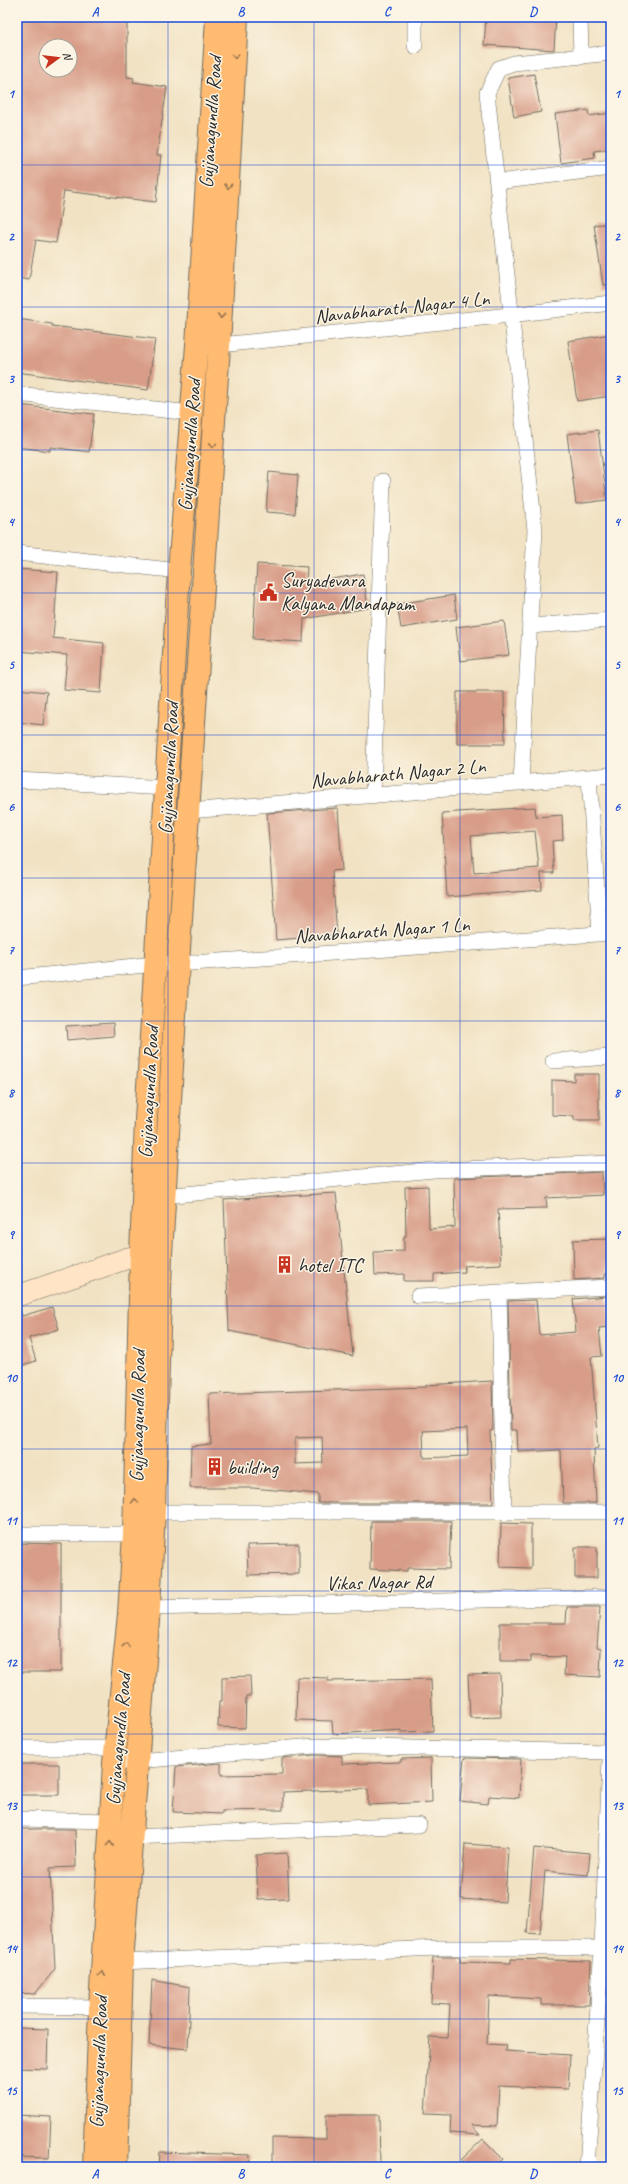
<svg xmlns="http://www.w3.org/2000/svg" width="628" height="2184" font-family="Caveat,sans-serif">
<style>
.building{fill:#d89d88;fill-rule:evenodd}
.lines{fill:none;stroke-linecap:round;stroke-linejoin:round}
.street-casing{stroke:#706b60;stroke-width:16}
.secondary-casing{stroke:#706b60;stroke-width:22}
.primary-casing{stroke:#706b60;stroke-width:24}
.street{stroke:#fff;stroke-width:15}
.secondary{stroke:#ffe4c6;stroke-width:21}
.primary{stroke:#ffbb71;stroke-width:22}
.oneway{stroke:#95734e}
.grid{fill:none;stroke:#1d4ed8;stroke-width:1;stroke-opacity:0.55}
.labels{text-anchor:middle;stroke-width:3;stroke-linejoin:round;paint-order:stroke}
.street-label{font-size:20px;fill:#2b2b2b;stroke:#fcf5e5}
.poi-label{font-size:20px;fill:#2b2b2b;stroke:#fcf5e5;text-anchor:start}
.neatline{fill:none;stroke:#1d4ed8;stroke-width:1.5}
.grid-label{font-size:13px;text-anchor:middle;font-weight:bold;fill:#1d4ed8}
</style>
<rect width="100%" height="100%" fill="#fcf5e5"/>
<filter id="ink" filterUnits="userSpaceOnUse"><feTurbulence type="fractalNoise" baseFrequency=".025" numOctaves="2"/><feDisplacementMap in="SourceGraphic" scale="8" xChannelSelector="R" yChannelSelector="G"/><feConvolveMatrix kernelMatrix="1 2 1 2 8 2 1 2 1" color-interpolation-filters="sRGB"/></filter>
<filter id="wash" filterUnits="userSpaceOnUse"><feTurbulence type="fractalNoise" baseFrequency=".012" numOctaves="4" result="noise"/><feDisplacementMap in="SourceGraphic" scale="16" xChannelSelector="R" yChannelSelector="G"/><feGaussianBlur stdDeviation="0.9" result="paint"/><feColorMatrix in="noise" values="0 0 0 0 0 0 0 0 0 0 0 0 0 0 0 0 0 1.4 0 .05"/><feComposite in="paint" operator="in"/></filter>
<g filter="url(#wash)">
<rect width="100%" height="100%" fill="#f1e2c3"/>
<g id="blocks">
<path class="building" d="M20,17H127V77L134,78L133,82L167,87L157,155H161L156,202L64,191L56,243L36,240L29,280L17,278V43ZM46,46H70V70H46Z
M486,17H556L554,50L484,45Z
M534,74L541,112L514,117L508,78Z
M588,110L589,116L611,113V149L594,151L595,158L561,163L555,114Z
M611,223V285H603L594,225Z
M17,319L52,324V326L155,339L148,390L17,372Z
M611,334V396L577,401L568,341Z
M19,405L94,414L89,452L50,447V451L17,447Z
M598,430L607,500L576,504L567,434Z
M269,472L298,475L295,514L266,512Z
M257,564L307,567L306,583L363,574L368,608L304,619L303,642L253,639Z
M17,569L58,572L53,638L104,643L101,693L64,690L67,655L17,651Z
M454,595L457,619L401,628L397,604Z
M504,621L509,655L460,661L456,627Z
M17,689L47,692L43,725L17,722Z
M457,692H504L505,744H457Z
M535,807L536,817L562,815L563,840L552,841L554,873H541L542,890L447,897L442,813ZM535,831L539,868L474,873L471,836Z
M338,808L342,870L332,871L337,935L276,940L267,813Z
M113,1023L114,1036L67,1040L66,1026Z
M574,1074H599V1120H574V1116L552,1115V1080L574,1081Z
M602,1172L603,1195L546,1198L547,1208L498,1209L501,1264L464,1266L465,1272L434,1274V1281H404V1274L375,1275L374,1252L404,1251V1236H406L405,1187L428,1186L429,1229L455,1227L454,1178Z
M336,1193L353,1356L229,1331L224,1200Z
M608,1239V1274H605V1278L574,1280L573,1240Z
M607,1296L610,1327L599,1328L602,1356L591,1357L598,1448L594,1449L596,1503H563L561,1450L518,1452L517,1430H511L508,1301L536,1300L539,1335L576,1332L573,1299Z
M52,1307L59,1329L29,1338L36,1361L20,1366L17,1358V1310H20L22,1316Z
M492,1381L493,1430L490,1431L493,1503H318V1494L253,1488H190L191,1446L211,1444L209,1394L426,1387V1385ZM467,1429L468,1456L424,1458L423,1431ZM322,1437L323,1463L295,1464V1438Z
M371,1521H451L449,1569L407,1568V1571L370,1569Z
M501,1523L531,1524V1568L500,1567Z
M17,1543L61,1544V1672H17Z
M299,1544V1574L248,1575L247,1545Z
M575,1547H597V1578H575Z
M567,1607H600L597,1647L601,1648L600,1677L564,1675L565,1657L531,1656V1661H500V1623H566Z
M500,1674L501,1717L470,1718L468,1675Z
M250,1676L251,1696H246L245,1728L218,1727L219,1701H222V1677Z
M297,1677L328,1678V1681L431,1679L433,1731L401,1732V1730L333,1734L332,1721L296,1720Z
M314,1755L342,1756V1764L401,1762V1759L431,1758L432,1802L368,1805V1789L283,1792V1810L222,1811V1814L173,1812L176,1767L221,1763V1775L282,1774V1758Z
M464,1758L521,1759L519,1798L489,1796L488,1804L460,1801Z
M17,1764H59V1795H17Z
M17,1829H75L76,1867L50,1868L55,1969L35,1994L17,1993Z
M465,1844L508,1847L505,1902L461,1899Z
M534,1848L590,1853L588,1875L545,1871L540,1934L527,1933Z
M287,1853L289,1899L258,1900L256,1855Z
M433,1957H460V1962L511,1963V1959L591,1961L589,2005H541V1999L489,1996L487,2044L506,2045L505,2051L570,2055L568,2089L499,2086L497,2126L471,2125L480,2135L450,2133L451,2115L425,2114L430,2037L448,2038L450,2004L431,2003Z
M152,1980L190,1987L188,2049L149,2045Z
M17,2028L48,2029L47,2069L17,2068Z
M17,2115L51,2117L49,2158L17,2157Z
M326,2115H379L380,2167H272V2138L326,2139Z
M483,2139L503,2159L494,2167H467L461,2160Z
M160,2152L250,2155L249,2167H159Z"/>
</g>
</g>
<g filter="url(#ink)">
<use href="#blocks" fill-opacity="0" stroke="#706b60" stroke-width="1"/>
<g class="lines">
<defs>
<path id="street" d="M580,17L581,57
M415,46V17
M497,182L611,168
M210,346L510,315L611,303
M17,394L191,413
M17,553L179,571
M530,626L611,620
M589,777L600,934
M17,780L167,788
M521,783L535,530L487,93L499,68L514,63L611,53
M373,796L383,481
M189,811L611,775
M17,978L155,964H178L611,933
M553,1061L611,1057
M164,1196L434,1170L611,1163
M499,1292L504,1513
M418,1296L611,1287
M154,1512H611
M17,1534H134
M149,1608L611,1597
M17,1748H116
M114,1763L314,1746L611,1752
M17,1819L111,1821
M132,1837L419,1825
M122,1962L438,1948H611
M17,2006L100,2007
M587,2167L602,1947L611,1737"/>
<path id="secondary" d="M17,1296L128,1258L159,1254"/>
<path id="primary" d="M94,2167L100,2007L114,1763L129,1614L134,1534L141,1255L146,1120L179,571L197,345L217,17
M116,2167L122,1962L149,1608L154,1512L161,1254L178,964L219,346L237,17"/>
</defs>
<use href="#street" class="street-casing"/>
<use href="#secondary" class="secondary-casing"/>
<use href="#primary" class="primary-casing"/>
<use href="#street" class="street"/>
<use href="#secondary" class="secondary"/>
<use href="#primary" class="primary"/>
</g>
<defs><path id="oneway-chevron" d="M-2-3.5L2.5 0L-2 3.5" fill="none" stroke-width="1.6" stroke-linecap="round" stroke-linejoin="round"/></defs>
<g class="oneway">
<use href="#oneway-chevron" transform="translate(235 56) rotate(93)"/>
<use href="#oneway-chevron" transform="translate(228 186) rotate(93)"/>
<use href="#oneway-chevron" transform="translate(221 316) rotate(93)"/>
<use href="#oneway-chevron" transform="translate(213 445) rotate(94)"/>
<use href="#oneway-chevron" transform="translate(135 1501) rotate(-89)"/>
<use href="#oneway-chevron" transform="translate(126 1645) rotate(-84)"/>
<use href="#oneway-chevron" transform="translate(110 1844) rotate(-86)"/>
<use href="#oneway-chevron" transform="translate(102 1974) rotate(-86)"/>
</g>
</g>
<path class="grid" d="M168,17V2167M314,17V2167M460,17V2167M17,165H611M17,307H611M17,450H611M17,593H611M17,735H611M17,878H611M17,1021H611M17,1163H611M17,1306H611M17,1449H611M17,1591H611M17,1734H611M17,1877H611M17,2019H611"/>
<defs>
<symbol id="civic-bare" viewBox="-9 -9 18 18"><path d="M-.6-6.5H3V-4.5H.6V-3L4-1V1h2V6H-6V1h2V-1L-.6-3ZM-1.2 2.5V6h2.4V2.5Z" fill="#c8321e" stroke="#fcf5e5" stroke-width="2.5" paint-order="stroke"/></symbol>
<symbol id="building-bare" viewBox="-9 -9 18 18"><path d="M-4-6H4V6H1V3H-1V6H-4ZM-2.5-4.3h1.7v1.8h-1.7ZM.8-4.3h1.7v1.8H.8ZM-2.5-1h1.7V.8h-1.7ZM.8-1h1.7V.8H.8Z" fill="#c8321e" stroke="#fcf5e5" stroke-width="2.5" paint-order="stroke"/></symbol>
</defs>
<g fill-rule="evenodd">
<use href="#civic-bare" x="256" y="580" width="25" height="25"/>
<use href="#building-bare" x="272" y="1252" width="25" height="25"/>
<use href="#building-bare" x="202" y="1454" width="25" height="25"/>
</g>
<g class="labels">
<g class="street-label">
<text transform="translate(210 122) rotate(-86)" y="7">Gujjanagundla Road</text>
<text transform="translate(402 307) rotate(-6)" y="7">Navabharath Nagar 4 Ln</text>
<text transform="translate(189 445) rotate(-86)" y="7">Gujjanagundla Road</text>
<text transform="translate(168 768) rotate(-87)" y="7">Gujjanagundla Road</text>
<text transform="translate(398 773) rotate(-5)" y="7">Navabharath Nagar 2 Ln</text>
<text transform="translate(382 930) rotate(-4)" y="7">Navabharath Nagar 1 Ln</text>
<text transform="translate(148 1092) rotate(-87)" y="7">Gujjanagundla Road</text>
<text transform="translate(137 1416) rotate(-89)" y="7">Gujjanagundla Road</text>
<text transform="translate(379 1582) rotate(-1)" y="7">Vikas Nagar Rd</text>
<text transform="translate(118 1739) rotate(-85)" y="7">Gujjanagundla Road</text>
<text transform="translate(98 2062) rotate(-88)" y="7">Gujjanagundla Road</text>
</g>
<g class="poi-label">
<text x="281" y="587">Suryadevara<tspan x="281" dy="23">Kalyana Mandapam</tspan></text>
<text x="298" y="1272">hotel ITC</text>
<text x="227" y="1474">building</text>
</g>
</g>
<rect width="628" height="2184" fill="none" stroke="#fcf5e5" stroke-width="44"/>
<g transform="translate(58 58) rotate(75)"><circle r="19" fill="#fcf5e5" stroke="#a8a49b"/>
<path d="M0-3L7 15L0 10L-7 15Z" fill="#c8321e"/>
<text y="-6" font-size="11" font-weight="bold" text-anchor="middle" fill="#2b2b2b">N</text>
</g>
<rect x="22" y="22" width="584" height="2140" class="neatline"/>
<g class="grid-label">
<text x="95" y="16">A</text>
<text x="241" y="16">B</text>
<text x="387" y="16">C</text>
<text x="533" y="16">D</text>
<text x="11" y="98">1</text>
<text x="617" y="98">1</text>
<text x="11" y="241">2</text>
<text x="617" y="241">2</text>
<text x="11" y="383">3</text>
<text x="617" y="383">3</text>
<text x="11" y="526">4</text>
<text x="617" y="526">4</text>
<text x="11" y="669">5</text>
<text x="617" y="669">5</text>
<text x="11" y="811">6</text>
<text x="617" y="811">6</text>
<text x="11" y="954">7</text>
<text x="617" y="954">7</text>
<text x="11" y="1097">8</text>
<text x="617" y="1097">8</text>
<text x="11" y="1239">9</text>
<text x="617" y="1239">9</text>
<text x="11" y="1382">10</text>
<text x="617" y="1382">10</text>
<text x="11" y="1525">11</text>
<text x="617" y="1525">11</text>
<text x="11" y="1667">12</text>
<text x="617" y="1667">12</text>
<text x="11" y="1810">13</text>
<text x="617" y="1810">13</text>
<text x="11" y="1953">14</text>
<text x="617" y="1953">14</text>
<text x="11" y="2095">15</text>
<text x="617" y="2095">15</text>
<text x="95" y="2178">A</text>
<text x="241" y="2178">B</text>
<text x="387" y="2178">C</text>
<text x="533" y="2178">D</text>
</g>
</svg>
